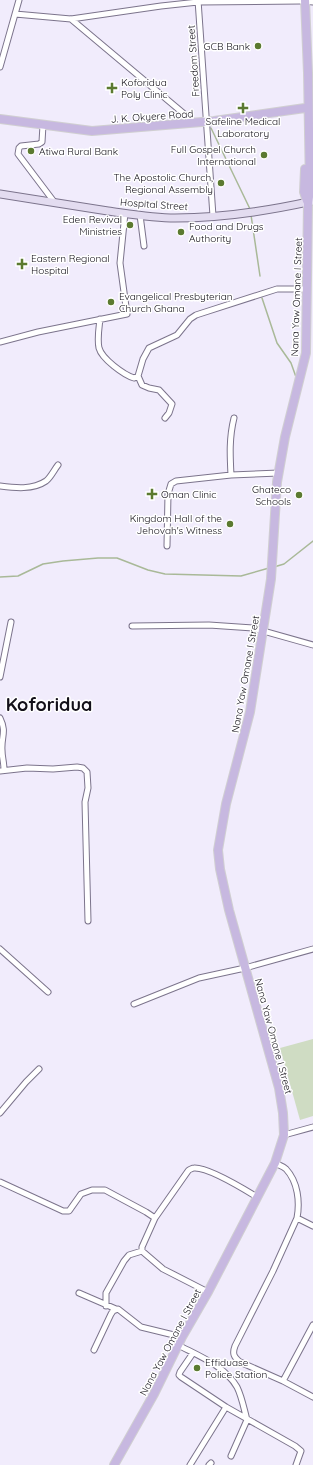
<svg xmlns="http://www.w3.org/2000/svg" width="313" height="1465" font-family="Quicksand,sans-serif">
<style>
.green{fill:#cfdcc3}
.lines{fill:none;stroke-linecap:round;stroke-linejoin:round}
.stream{stroke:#a9b998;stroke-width:1.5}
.street-casing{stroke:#7c748c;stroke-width:7}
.secondary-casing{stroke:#7c748c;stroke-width:9}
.primary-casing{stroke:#d0cfd1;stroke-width:10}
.street{stroke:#fff;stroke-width:5}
.secondary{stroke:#e3dcf0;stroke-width:7}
.primary{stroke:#c7b8e0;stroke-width:8}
.poi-dot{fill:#5b7a30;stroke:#fff;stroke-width:1.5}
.labels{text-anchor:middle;stroke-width:3;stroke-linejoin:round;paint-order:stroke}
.poi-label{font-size:10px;fill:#131019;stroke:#fff;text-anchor:start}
.street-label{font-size:10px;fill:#131019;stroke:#fff}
.town-label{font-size:18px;font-weight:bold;fill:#131019;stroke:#fff}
</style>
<rect width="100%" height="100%" fill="#f1ecfc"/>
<path class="green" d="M313,1039V1116L300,1120L280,1048Z"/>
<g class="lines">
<path class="stream" d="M211,128L250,209
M251,215L260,276
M262,298L277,343L291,363L296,377
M274,567L284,564L313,541
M0,577L18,576L43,564L63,561L98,558H117L148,570L165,574L241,576L269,568"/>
<defs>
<path id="street" d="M198,0L213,216
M304,1L313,2
M15,14L71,19L161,6L198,2L301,1
M71,19L195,123
M0,67L19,0
M43,125L42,142L39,144L21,146L19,148L18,154L55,203
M140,215L144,246
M100,319C99,328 97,339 99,348C102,359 124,375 134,378L138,376
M0,342L38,332L127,314L120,263L125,213
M165,418L169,413L172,404L159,390L149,388L142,385L138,376L143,359L149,348L177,335L190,319L196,315L277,289H306
M231,475C230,456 229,438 234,418
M0,486C15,488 33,490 46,481C51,477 54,470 58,465
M167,546L168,494L171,484L176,481L231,475L279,473
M132,626L209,625L253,628L313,645
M0,677L11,622
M0,718C7,732 1,737 2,750C2,757 4,762 4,770
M0,771L27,768L53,769L77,767L83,768L87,772L88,788L85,802L88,921
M0,949L48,992
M134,1004L199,978L245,968L313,949
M0,1113L26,1082L39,1069
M284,1135L313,1127
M275,1163C278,1165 283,1166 286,1169C298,1182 300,1202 297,1218L313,1226
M0,1182L63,1211H69L81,1194L92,1190H105L146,1212L155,1218
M297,1218L273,1271L235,1346C232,1354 234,1357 240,1362L283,1381L313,1325
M208,1292L163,1269L142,1251V1247L155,1218L188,1171C188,1170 193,1168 194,1168C208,1167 244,1189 257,1197
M79,1293L116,1309
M106,1306V1293L124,1261L129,1255L142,1251
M178,1345C199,1356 225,1366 237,1387C242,1397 244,1409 247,1420L231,1456
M94,1350L111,1314L113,1311L118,1309L141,1327L182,1337
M193,1353L180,1372L179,1375L181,1377L226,1407L295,1446L301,1451L296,1465
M283,1381L313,1397
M190,1465L226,1407
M209,1465L211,1463"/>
<path id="secondary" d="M0,194C36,200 72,205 108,211C130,214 153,218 175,218C221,218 268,211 313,201"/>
<path id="primary" d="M0,119L92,131L214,121L305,108
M305,169L304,192L307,201
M114,1465L154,1394L182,1337L208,1292L275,1163L284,1135L283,1113L279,1088L229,910L220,869L218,850L226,804L250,712L271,579L277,482L285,437L306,353L308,202L310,191L308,73L305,0"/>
</defs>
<use href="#street" class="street-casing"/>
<use href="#secondary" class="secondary-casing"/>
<use href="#primary" class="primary-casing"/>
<use href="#street" class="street"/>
<use href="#secondary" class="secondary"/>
<use href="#primary" class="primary"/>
</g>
<g class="poi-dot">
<circle cx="258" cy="46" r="4"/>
<path d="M110 82h4v4h4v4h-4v4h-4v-4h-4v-4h4z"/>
<path d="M241 102h4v4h4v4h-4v4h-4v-4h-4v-4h4z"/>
<circle cx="31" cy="151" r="4"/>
<circle cx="264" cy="155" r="4"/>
<circle cx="221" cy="183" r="4"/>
<circle cx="130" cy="225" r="4"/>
<circle cx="181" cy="232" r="4"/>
<path d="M20 258h4v4h4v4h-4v4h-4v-4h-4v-4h4z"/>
<circle cx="111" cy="302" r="4"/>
<path d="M150 488h4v4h4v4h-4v4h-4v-4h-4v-4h4z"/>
<circle cx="299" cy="495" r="4"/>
<circle cx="230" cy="524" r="4"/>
<circle cx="197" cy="1368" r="4"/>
</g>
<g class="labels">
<g class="poi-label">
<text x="250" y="50" text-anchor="end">GCB Bank</text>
<text x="121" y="86">Koforidua<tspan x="121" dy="12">Poly Clinic</tspan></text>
<text x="243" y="125" text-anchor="middle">Safeline Medical<tspan x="243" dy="12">Laboratory</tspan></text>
<text x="256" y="153" text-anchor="end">Full Gospel Church<tspan x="256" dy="12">International</tspan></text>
<text x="39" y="155">Atiwa Rural Bank</text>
<text x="213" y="181" text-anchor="end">The Apostolic Church,<tspan x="213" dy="12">Regional Assembly</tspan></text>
<text x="122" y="223" text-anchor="end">Eden Revival<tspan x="122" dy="12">Ministries</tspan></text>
<text x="189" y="230">Food and Drugs<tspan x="189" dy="12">Authority</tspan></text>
<text x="31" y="262">Eastern Regional<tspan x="31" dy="12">Hospital</tspan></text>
<text x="119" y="300">Evangelical Presbyterian<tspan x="119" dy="12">Church Ghana</tspan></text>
<text x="291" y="493" text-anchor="end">Ghateco<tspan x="291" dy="12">Schools</tspan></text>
<text x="161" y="498">Oman Clinic</text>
<text x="222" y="522" text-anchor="end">Kingdom Hall of the<tspan x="222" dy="12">Jehovah's Witness</tspan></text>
<text x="205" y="1366">Effiduase<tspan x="205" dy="12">Police Station</tspan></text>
</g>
<g class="street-label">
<text transform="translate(193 61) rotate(-94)" y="4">Freedom Street</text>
<text transform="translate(152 116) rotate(-4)" y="4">J. K. Okyere Road</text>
<text transform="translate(154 204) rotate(4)" y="4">Hospital Street</text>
<text transform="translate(296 297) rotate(-88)" y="4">Nana Yaw Omane I Street</text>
<text transform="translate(245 674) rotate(-80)" y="4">Nana Yaw Omane I Street</text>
<text transform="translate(274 1036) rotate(75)" y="4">Nana Yaw Omane I Street</text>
<text transform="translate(170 1342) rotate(-62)" y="4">Nana Yaw Omane I Street</text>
</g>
<g class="town-label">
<text x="49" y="711">Koforidua</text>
</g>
</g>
</svg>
